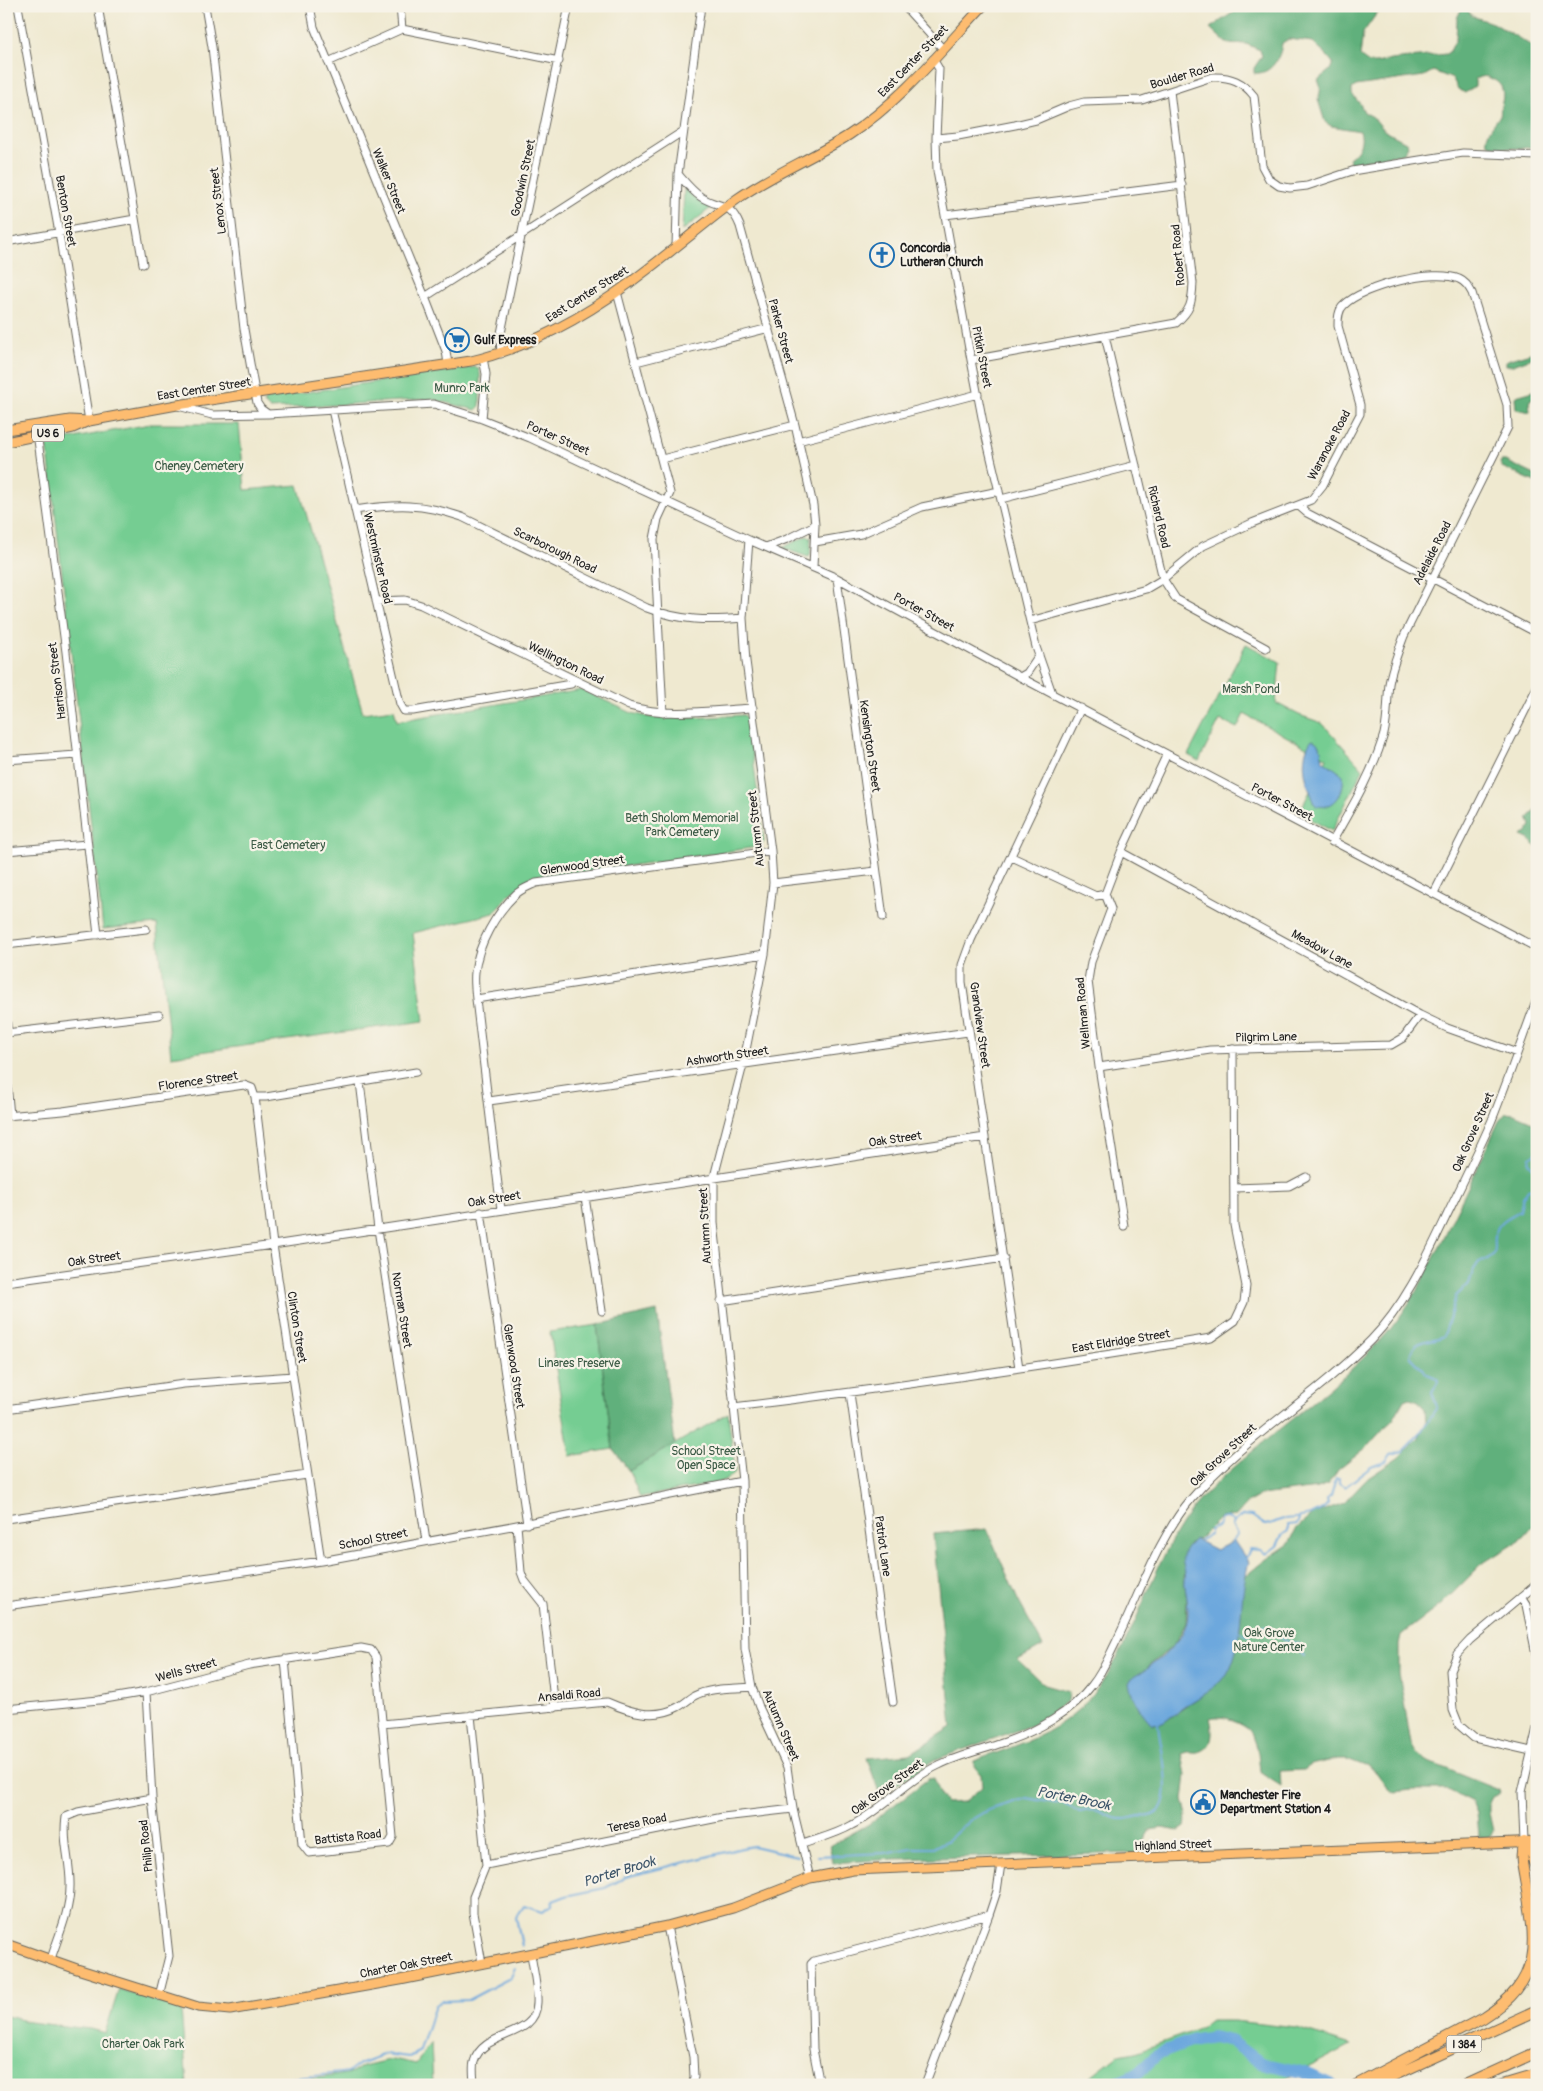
<svg xmlns="http://www.w3.org/2000/svg" width="1543" height="2091" font-family="Pangolin,sans-serif">
<style>
.green{fill:#75cd92;stroke:#487457}
.forest{fill:#60b07c;stroke:#3e664c;fill-rule:evenodd}
.water{fill:#6da8dd;stroke:#44627c}
.lines{fill:none;stroke-linecap:round;stroke-linejoin:round}
.stream{stroke:#6da8dd;stroke-width:2}
.river{stroke:#6da8dd;stroke-width:12}
.minor-casing{stroke:#66645b;stroke-width:9}
.major-casing{stroke:#66645b;stroke-width:11}
.highway-casing{stroke:#66645b;stroke-width:12}
.minor{stroke:#fff;stroke-width:7}
.major{stroke:#fdbc6f;stroke-width:9}
.highway{stroke:#fdbc6f;stroke-width:10}
.labels{text-anchor:middle;stroke-width:4.5;stroke-linejoin:round;paint-order:stroke}
.shield{fill:#f7f3e8;stroke:#5e5c59;stroke-width:1}
.shield-label{font-size:11px;font-weight:bold;fill:#1c1c1c}
.street-label{font-size:12px;fill:#1c1c1c;stroke:#f7f3e8}
.poi-label{font-size:12px;font-weight:bold;fill:#1c1c1c;stroke:#f7f3e8;text-anchor:start}
.park-label{font-size:12px;fill:#3b5a45;stroke:#f7f3e8}
.water-label{font-size:14px;font-style:italic;fill:#3c5469;stroke:#f7f3e8}
</style>
<rect width="100%" height="100%" fill="#f7f3e8"/>
<filter id="ink" filterUnits="userSpaceOnUse"><feTurbulence type="fractalNoise" baseFrequency=".02" numOctaves="2"/><feDisplacementMap in="SourceGraphic" scale="10" xChannelSelector="R" yChannelSelector="G"/><feConvolveMatrix kernelMatrix="1 2 1 2 8 2 1 2 1" color-interpolation-filters="sRGB"/></filter>
<filter id="wash" filterUnits="userSpaceOnUse"><feTurbulence type="fractalNoise" baseFrequency=".0096" numOctaves="4" result="noise"/><feDisplacementMap in="SourceGraphic" scale="20" xChannelSelector="R" yChannelSelector="G"/><feGaussianBlur stdDeviation="1.12" result="paint"/><feColorMatrix in="noise" values="0 0 0 0 0 0 0 0 0 0 0 0 0 0 0 0 0 1.4 0 .05"/><feComposite in="paint" operator="in"/></filter>
<g filter="url(#wash)">
<rect width="100%" height="100%" fill="#efe9d0"/>
<path class="green" d="M685,189L698,200L712,207L682,231L684,190Z
M474,367L478,368L480,373V406L476,410L431,399L270,409L264,403L265,400L268,398Z
M150,424H239L245,490L298,485L363,713L394,709L397,721L582,690L632,713L653,718H692L744,715L748,719L764,842L757,847L533,880L510,894L494,913L413,933L424,1021L171,1056L157,924L103,929L47,443Z
M806,536L811,537L810,556L808,557L782,548Z
M1246,644L1280,662L1276,703L1299,715L1322,723L1363,769L1332,831L1299,813L1327,758L1244,714L1237,728L1220,720L1199,761L1188,755Z
M597,1325L613,1449L570,1456L550,1332Z
M728,1413L735,1471L733,1475L719,1483L640,1497L629,1471Z
M119,1989L181,2009L187,2085H6V2016L29,2022L90,2029L105,2033Z
M1210,2021H1234L1296,2028L1351,2045L1275,2085H1079L1118,2055L1136,2052L1199,2029Z
M431,2042L433,2085H284L292,2082L352,2073L363,2066L393,2059L416,2064Z"/>
<path class="forest" d="M1243,6H1382L1363,33L1360,56L1362,58L1369,63H1376L1391,60L1446,54L1450,51L1456,39L1457,18L1462,8L1467,9L1472,16L1495,24L1537,49V87L1533,88L1530,92L1537,111V147C1525,148 1495,151 1487,143C1485,132 1495,124 1500,115C1501,112 1500,111 1501,107C1504,94 1505,84 1490,78C1485,75 1480,77 1475,79V86L1465,93L1458,89L1453,79L1433,71L1424,76L1356,86L1352,89V94L1360,104L1364,112L1373,117L1385,131L1406,142L1408,146L1403,154L1350,163L1349,158C1358,152 1364,142 1360,131L1331,126L1325,122L1318,100C1320,92 1322,89 1318,80L1330,70L1333,63C1328,55 1319,50 1313,42L1289,39L1282,43C1281,56 1272,75 1254,73V68L1262,56L1260,50L1246,44L1226,43L1210,28Z
M1537,351V356L1513,365H1506V361L1510,359Z
M1537,390V397L1531,399L1529,402L1530,412L1516,409L1515,397L1516,396Z
M1501,461H1506L1537,476V483L1502,467L1500,463Z
M1537,810V848L1529,839L1521,836L1527,833L1531,825L1528,818Z
M1506,1113L1514,1114L1537,1124V1522L1523,1538L1483,1563L1442,1604L1401,1635L1399,1644V1673L1411,1743L1416,1752L1427,1761L1499,1790L1500,1793L1492,1797L1489,1803V1813L1493,1831C1491,1838 1484,1839 1479,1836L1477,1813L1472,1802L1448,1790H1412L1394,1792L1387,1787L1376,1772L1368,1767L1347,1759H1338L1310,1765L1303,1770L1280,1771L1281,1786L1262,1774L1260,1771L1258,1753L1250,1730C1242,1722 1221,1714 1210,1718C1213,1729 1215,1749 1198,1752C1191,1753 1189,1750 1182,1754L1186,1775L1183,1800L1187,1816L1185,1827L1179,1831L1161,1828L1150,1830L1136,1853L894,1859L833,1863L829,1846L869,1824L928,1779L934,1778L941,1796L946,1803L964,1802L982,1787L981,1775L974,1766V1761C1006,1749 1040,1739 1067,1719C1133,1670 1143,1571 1193,1508C1207,1491 1223,1477 1239,1463C1284,1423 1338,1386 1379,1342C1412,1307 1433,1261 1453,1218C1469,1186 1484,1153 1499,1121ZM1409,1398L1417,1400L1425,1409L1426,1423L1418,1439L1398,1458L1368,1478L1344,1503L1313,1514L1297,1528L1289,1544L1265,1560L1244,1577C1239,1608 1243,1659 1220,1682L1167,1720L1160,1724L1150,1722L1131,1691L1148,1667L1174,1645L1186,1623L1187,1600L1184,1578L1189,1544L1202,1536L1220,1518L1236,1516L1247,1503L1261,1495L1318,1488L1329,1484L1338,1470L1367,1447L1384,1428L1393,1420L1404,1400Z
M657,1311L675,1444L629,1471L613,1449L597,1325Z
M987,1529L1018,1600L1043,1646L1018,1660L1044,1685L1069,1692L1068,1701L1032,1725L934,1760L880,1795L867,1758L910,1754L952,1727L933,1534Z"/>
<path class="water" d="M1312,739L1320,745L1323,760L1343,775C1345,793 1335,810 1316,806C1307,786 1297,759 1312,739Z
M1195,1539L1216,1550L1234,1541L1249,1563C1238,1595 1245,1645 1227,1674C1218,1687 1194,1700 1181,1709C1175,1713 1169,1719 1163,1723L1152,1724C1142,1714 1131,1697 1129,1683L1132,1678C1153,1665 1177,1649 1186,1625C1190,1613 1187,1599 1185,1587C1184,1582 1186,1576 1185,1572C1180,1556 1183,1549 1195,1539Z"/>
<g class="lines">
<path class="stream" d="M1537,1153L1530,1157L1529,1163L1537,1172V1180
M1200,1540L1210,1535V1530L1218,1526L1221,1519L1227,1518L1233,1521
M1232,1542L1237,1534L1232,1525L1242,1515L1252,1516L1265,1525C1272,1525 1277,1520 1284,1519C1299,1518 1317,1516 1328,1504L1327,1499L1331,1496L1336,1478H1339V1483L1345,1487L1371,1467L1386,1462L1391,1454L1403,1451L1409,1445L1420,1433L1437,1407L1432,1392L1438,1381L1437,1378L1427,1374L1410,1356C1415,1337 1429,1343 1444,1336L1456,1296L1469,1284L1473,1271L1479,1262L1485,1261L1494,1254C1496,1248 1494,1243 1495,1237C1496,1222 1509,1217 1520,1211L1523,1197L1528,1189L1535,1188L1537,1184
M1245,1560L1250,1549L1261,1550L1266,1554L1277,1546L1282,1535L1288,1531V1525L1297,1524L1299,1519
M1236,1631L1248,1635L1255,1629L1264,1626L1285,1641L1299,1644L1298,1650L1304,1656
M817,1856L884,1853L911,1848H933L948,1840L969,1821L988,1810L1027,1798L1066,1805L1080,1812C1104,1805 1104,1820 1124,1819C1129,1819 1134,1817 1139,1816C1143,1816 1147,1817 1150,1816C1180,1809 1158,1741 1158,1722
M522,1946L516,1917L524,1905L543,1911L552,1905L553,1901L566,1896L605,1888L626,1877L742,1848L753,1846L797,1856
M280,2085L289,2079L349,2072L361,2063L385,2054L409,2057L420,2051L435,2005L441,2001L468,2000L510,1978L515,1968"/>
<path class="river" d="M1112,2085L1137,2074L1159,2053L1191,2041L1213,2037L1231,2041L1261,2063L1302,2072L1332,2085"/>
</g>
</g>
<g filter="url(#ink)">
<g class="lines">
<defs>
<path id="minor" d="M18,6L59,233L89,421
M98,6L143,264
M205,6L212,47L244,329L257,403L261,409L268,414L434,404L482,419L530,438L749,540L837,578L1020,677L1537,948
M310,6L314,27L425,297L446,351L448,364
M400,6L402,29
M904,6L943,49
M933,59L939,69L936,138L937,171L971,360L985,433L1036,647L1052,693
M328,62L402,29L559,61
M936,138L958,136L1015,125L1036,120L1069,106L1084,102L1142,100L1212,77C1231,76 1243,82 1254,96L1262,166L1269,179L1279,186L1290,188L1307,186L1352,171L1463,153L1537,156
M678,174C685,182 692,191 701,197C720,209 730,201 740,226L795,425L813,505L815,525L813,567
M945,215L1182,185
M6,242L135,219
M676,247L678,174L701,6
M617,292L670,493L658,519L654,539L663,713
M425,297L682,132
M1105,336L1163,579L1176,599L1266,648
M501,354L500,338L569,6
M971,360L1176,323C1191,310 1192,303 1193,283L1170,91
M636,362L769,328
M178,406L212,415L268,414
M332,410L400,704L404,711H413L571,684L575,680
M482,419L486,374L483,358
M36,425L66,652L98,935
M798,441L978,394
M662,459L795,425
M1001,499L1136,465
M1299,506L1307,513L1537,633
M355,510C397,504 421,503 462,517L647,608C681,621 708,621 743,618
M749,540L743,618L746,661L771,851L773,883L765,954L743,1065L714,1177V1223L742,1481L745,1649L752,1687L759,1707L787,1767L793,1809L810,1878
M815,542L861,534L922,507L999,491
M766,547L787,539L815,525
M837,578L883,917
M376,601L405,600L421,605L629,706C669,718 712,710 753,708
M1030,621L1146,589L1163,579L1203,546L1252,523L1311,500L1323,485L1360,414V405L1338,326C1338,319 1338,310 1344,305C1363,286 1435,268 1459,279C1466,282 1469,287 1472,293L1507,405L1508,427L1404,636C1398,652 1392,667 1389,684C1387,701 1388,717 1384,734C1373,772 1352,807 1332,842
M6,665H7
M1020,677L1027,673L1039,655
M6,760L77,755
M6,851L87,844
M1121,852L1420,1015L1447,1028L1517,1053
M1012,857L1096,896L1105,894
M773,883L876,871
M1434,893L1537,687
M6,945L146,929
M476,999L765,954
M6,1017L8,1033
M6,1033L159,1015
M1099,1067L1210,1050L1391,1045L1403,1038L1420,1015
M6,1073L10,1116
M360,1082L378,1229L426,1541
M255,1097L273,1245L321,1561
M489,1101L968,1032
M6,1116L63,1111L244,1085L252,1088L255,1097H266L416,1072
M1234,1188L1289,1186L1306,1177
M585,1197L602,1311
M501,1210L476,999C475,990 474,980 475,972C478,944 496,913 516,894C522,889 530,886 536,883L771,851
M481,1212L527,1524
M1124,1226L1099,1067L1088,981L1091,962L1111,909L1105,894L1121,852L1167,754
M6,1282L273,1245L985,1137
M721,1301L1004,1258
M1019,1368L962,982V965L971,940L1081,708
M850,1393L893,1702
M733,1407C893,1388 1052,1364 1211,1338L1235,1321L1244,1302L1246,1286L1234,1225L1233,1049
M6,1409L184,1384L293,1376
M6,1519L307,1475
M517,1525L521,1572L524,1580L543,1604L555,1708
M1521,1597L1526,1605L1537,1659
M6,1606L321,1561L517,1525L742,1481
M146,1692L152,1798L169,1956L159,1996
M6,1709L99,1700L146,1692L249,1665L361,1648L371,1650L376,1657L393,1837L389,1844L309,1853L302,1844L285,1659
M471,1715L486,1865L473,1897V1913L482,1963
M382,1724L607,1702C630,1712 654,1720 678,1707C684,1704 689,1699 694,1696C710,1687 735,1689 752,1687
M1531,1751L1474,1738L1459,1725L1453,1710L1450,1671L1457,1654L1470,1640L1537,1584
M1524,1842L1522,1792L1537,1728
M803,1844C820,1838 837,1834 852,1825C883,1809 907,1780 939,1765C959,1755 983,1750 1005,1742C1037,1731 1072,1712 1092,1685C1102,1673 1108,1658 1115,1644C1139,1596 1156,1541 1191,1499C1243,1438 1315,1397 1371,1340C1405,1305 1426,1259 1447,1215C1462,1184 1478,1152 1492,1120C1508,1080 1522,1039 1537,999
M486,1865L723,1817L793,1809
M667,1926L693,2057L694,2077L692,2085
M51,1959C58,1937 70,1911 70,1887C71,1863 62,1841 66,1817L78,1812L152,1798
M474,2085C474,2078 472,2068 474,2062C483,2029 536,2040 537,2003C538,1987 533,1969 531,1954
M820,2085L813,2049L811,1964L814,1961L989,1915
M925,2085L989,1915L997,1891L1001,1864"/>
<path id="major" d="M6,430L70,420L89,421L177,405L471,361C536,346 596,310 648,269C678,246 707,221 737,199C772,174 813,158 849,135C901,101 941,51 983,6
M6,442L73,428L89,421
M6,1944L77,1969L198,2007L230,2010L400,1980L667,1926L733,1908L810,1878L853,1870L1537,1842"/>
<path id="highway" d="M1356,2085L1483,2018C1543,1980 1537,1945 1525,1880C1523,1867 1519,1855 1524,1842L1530,1850L1537,1871
M1373,2085L1537,2010
M1465,2085L1537,2052
M1500,2085L1537,2074"/>
</defs>
<use href="#minor" class="minor-casing"/>
<use href="#major" class="major-casing"/>
<use href="#highway" class="highway-casing"/>
<use href="#minor" class="minor"/>
<use href="#major" class="major"/>
<use href="#highway" class="highway"/>
</g>
</g>
<defs>
<symbol id="church-ring" viewBox="-11 -11 22 22"><circle r="9.5" fill="#f7f3e8" stroke="#1f6fb2" stroke-width="1.5"/><path d="M-1.2-6h2.4v3.5h3.3v2.4h-3.3V6h-2.4V-.1h-3.3v-2.4h3.3Z" fill="#1f6fb2"/></symbol>
<symbol id="supermarket-ring" viewBox="-11 -11 22 22"><circle r="9.5" fill="#f7f3e8" stroke="#1f6fb2" stroke-width="1.5"/><path d="M-6-5.5h2.5l.6 2H6L4.5 2H-2.5L-4.4-4H-6ZM-1.5 3.2a1.3 1.3 0 1 0 .1 0ZM3 3.2a1.3 1.3 0 1 0 .1 0Z" fill="#1f6fb2"/></symbol>
<symbol id="civic-ring" viewBox="-11 -11 22 22"><circle r="9.5" fill="#f7f3e8" stroke="#1f6fb2" stroke-width="1.5"/><path d="M-.6-6.5H3V-4.5H.6V-3L4-1V1h2V6H-6V1h2V-1L-.6-3ZM-1.2 2.5V6h2.4V2.5Z" fill="#1f6fb2"/></symbol>
</defs>
<g fill-rule="evenodd">
<use href="#church-ring" x="868" y="241" width="28" height="28"/>
<use href="#supermarket-ring" x="443" y="326" width="28" height="28"/>
<use href="#civic-ring" x="1189" y="1788" width="28" height="28"/>
</g>
<g class="labels">
<g class="shield">
<rect x="32" y="424.5" width="32" height="17" rx="4"/>
<rect x="1446.5" y="2035.5" width="35" height="17" rx="4"/>
</g>
<g class="shield-label">
<text x="48" y="437">US 6</text>
<text x="1464" y="2048">I 384</text>
</g>
<g class="street-label">
<text transform="translate(913 61) rotate(-46)" y="4">East Center Street</text>
<text transform="translate(1182 76) rotate(-16)" y="4">Boulder Road</text>
<text transform="translate(523 178) rotate(-78)" y="4">Goodwin Street</text>
<text transform="translate(389 181) rotate(68)" y="4">Walker Street</text>
<text transform="translate(218 201) rotate(-97)" y="4">Lenox Street</text>
<text transform="translate(66 211) rotate(80)" y="4">Benton Street</text>
<text transform="translate(1178 255) rotate(-95)" y="4">Robert Road</text>
<text transform="translate(587 294) rotate(-32)" y="4">East Center Street</text>
<text transform="translate(781 331) rotate(75)" y="4">Parker Street</text>
<text transform="translate(982 357) rotate(79)" y="4">Pitkin Street</text>
<text transform="translate(204 389) rotate(-9)" y="4">East Center Street</text>
<text transform="translate(558 438) rotate(24)" y="4">Porter Street</text>
<text transform="translate(1329 445) rotate(-62)" y="4">Waranoke Road</text>
<text transform="translate(1159 517) rotate(77)" y="4">Richard Road</text>
<text transform="translate(555 550) rotate(26)" y="4">Scarborough Road</text>
<text transform="translate(1432 553) rotate(-63)" y="4">Adelaide Road</text>
<text transform="translate(378 558) rotate(77)" y="4">Westminster Road</text>
<text transform="translate(924 612) rotate(29)" y="4">Porter Street</text>
<text transform="translate(566 663) rotate(26)" y="4">Wellington Road</text>
<text transform="translate(57 681) rotate(-97)" y="4">Harrison Street</text>
<text transform="translate(870 746) rotate(82)" y="4">Kensington Street</text>
<text transform="translate(1282 802) rotate(28)" y="4">Porter Street</text>
<text transform="translate(756 829) rotate(-96)" y="4">Autumn Street</text>
<text transform="translate(582 865) rotate(-8)" y="4">Glenwood Street</text>
<text transform="translate(1322 949) rotate(29)" y="4">Meadow Lane</text>
<text transform="translate(1083 1013) rotate(-95)" y="4">Wellman Road</text>
<text transform="translate(980 1025) rotate(82)" y="4">Grandview Street</text>
<text transform="translate(1266 1037) rotate(-1)" y="4">Pilgrim Lane</text>
<text transform="translate(727 1056) rotate(-8)" y="4">Ashworth Street</text>
<text transform="translate(198 1081) rotate(-8)" y="4">Florence Street</text>
<text transform="translate(1473 1132) rotate(-66)" y="4">Oak Grove Street</text>
<text transform="translate(895 1139) rotate(-8)" y="4">Oak Street</text>
<text transform="translate(494 1199) rotate(-9)" y="4">Oak Street</text>
<text transform="translate(705 1226) rotate(-93)" y="4">Autumn Street</text>
<text transform="translate(94 1259) rotate(-8)" y="4">Oak Street</text>
<text transform="translate(402 1310) rotate(81)" y="4">Norman Street</text>
<text transform="translate(297 1327) rotate(81)" y="4">Clinton Street</text>
<text transform="translate(1121 1341) rotate(-9)" y="4">East Eldridge Street</text>
<text transform="translate(514 1366) rotate(81)" y="4">Glenwood Street</text>
<text transform="translate(1223 1455) rotate(-43)" y="4">Oak Grove Street</text>
<text transform="translate(373 1539) rotate(-11)" y="4">School Street</text>
<text transform="translate(883 1546) rotate(82)" y="4">Patriot Lane</text>
<text transform="translate(186 1670) rotate(-15)" y="4">Wells Street</text>
<text transform="translate(569 1695) rotate(-5)" y="4">Ansaldi Road</text>
<text transform="translate(781 1725) rotate(67)" y="4">Autumn Street</text>
<text transform="translate(887 1787) rotate(-36)" y="4">Oak Grove Street</text>
<text transform="translate(637 1823) rotate(-11)" y="4">Teresa Road</text>
<text transform="translate(348 1837) rotate(-6)" y="4">Battista Road</text>
<text transform="translate(1173 1845) rotate(-2)" y="4">Highland Street</text>
<text transform="translate(146 1846) rotate(-96)" y="4">Philip Road</text>
<text transform="translate(406 1965) rotate(-11)" y="4">Charter Oak Street</text>
</g>
<g class="poi-label">
<text x="900" y="252">Concordia<tspan x="900" dy="14">Lutheran Church</tspan></text>
<text x="474" y="344">Gulf Express</text>
<text x="1220" y="1799">Manchester Fire<tspan x="1220" dy="14">Department Station 4</tspan></text>
</g>
<g class="park-label">
<text x="462" y="392">Munro Park</text>
<text x="199" y="470">Cheney Cemetery</text>
<text x="1251" y="693">Marsh Pond</text>
<text x="682" y="822">Beth Sholom Memorial<tspan x="682" dy="14">Park Cemetery</tspan></text>
<text x="288" y="849">East Cemetery</text>
<text x="579" y="1367">Linares Preserve</text>
<text x="706" y="1455">School Street<tspan x="706" dy="14">Open Space</tspan></text>
<text x="1269" y="1637">Oak Grove<tspan x="1269" dy="14">Nature Center</tspan></text>
<text x="143" y="2048">Charter Oak Park</text>
</g>
<g class="water-label">
<text transform="translate(1074 1798) rotate(11)" y="5">Porter Brook</text>
<text transform="translate(619 1871) rotate(-17)" y="5">Porter Brook</text>
</g>
</g>
<rect width="1543" height="2091" fill="none" stroke="#f7f3e8" stroke-width="25"/>
</svg>
